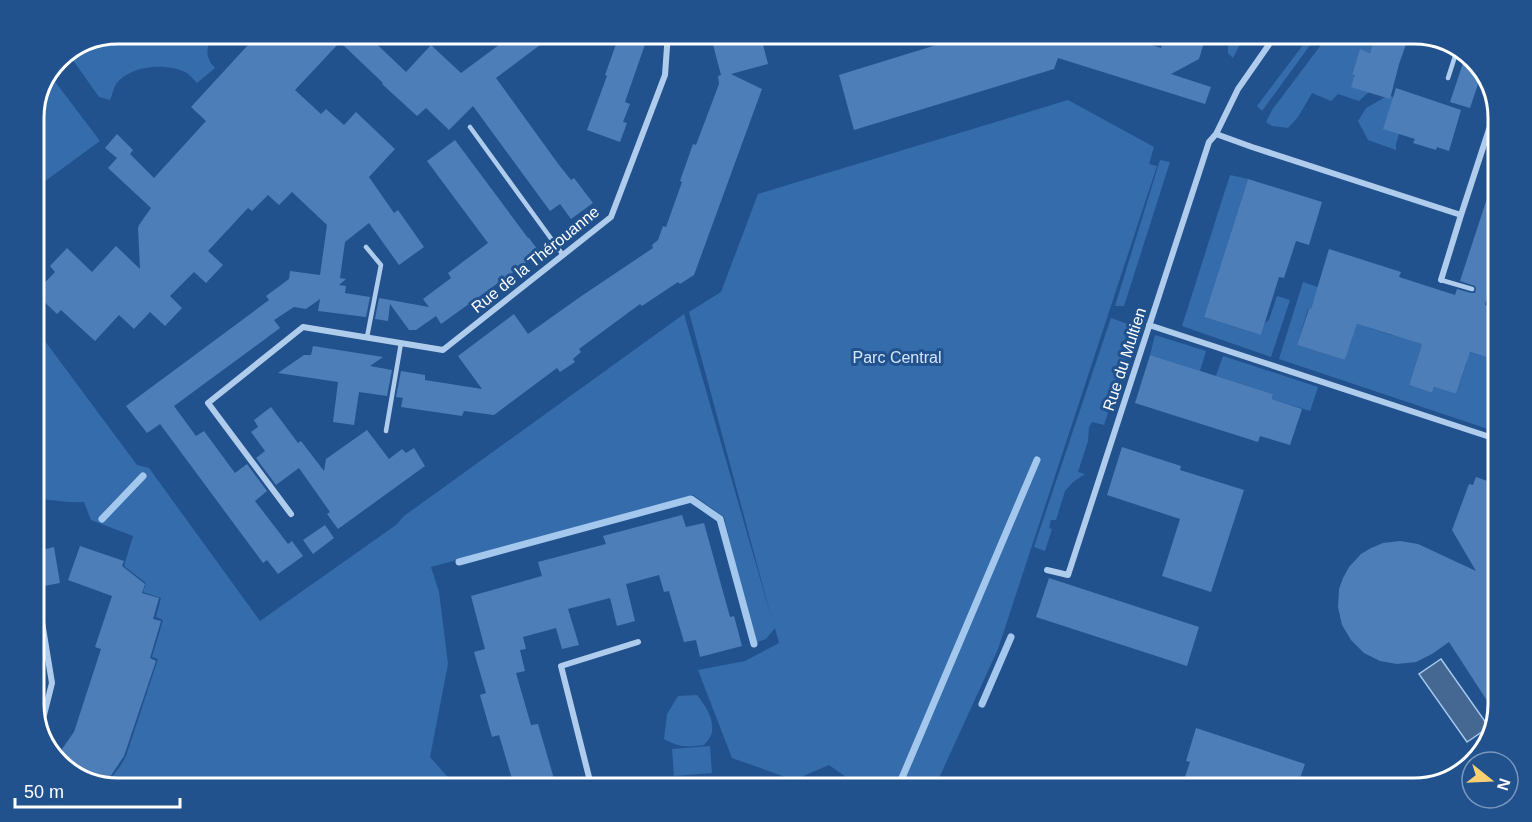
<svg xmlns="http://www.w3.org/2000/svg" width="1532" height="822" font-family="Helvetica,sans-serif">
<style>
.green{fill:#356cac}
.water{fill:#456893;stroke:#a4c7ed;stroke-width:1.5}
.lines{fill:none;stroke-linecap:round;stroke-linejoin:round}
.stream{stroke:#a4c7ed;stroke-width:7}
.building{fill:#4e7eb8}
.lane{stroke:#b0ccec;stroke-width:4.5}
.street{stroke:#b0ccec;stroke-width:6}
.labels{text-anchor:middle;stroke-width:6;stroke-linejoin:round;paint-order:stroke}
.street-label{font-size:16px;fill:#fff;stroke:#21528e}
.park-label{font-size:16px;fill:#d5e6f9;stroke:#21528e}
.rim{fill:none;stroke:#fff;stroke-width:3}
</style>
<rect width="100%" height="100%" fill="#21528e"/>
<path class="green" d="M122,33H234L237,36L235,39C232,37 228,35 225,34C212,31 204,48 209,59C210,63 213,65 215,68L197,83C194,80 191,76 187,73C168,62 127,65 115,86C113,90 112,96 110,100L99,97L68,53Z
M1235,33H1246L1233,58L1228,53V46Z
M1312,33H1319L1262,111L1257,106Z
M1330,33H1378L1371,53L1360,50L1352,73L1379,83L1359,101L1338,94L1331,101L1312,93L1298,117L1288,128L1272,126L1266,122L1272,110Z
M50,75L100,141L33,190V112Z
M1389,95L1393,97L1399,134L1396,144V150L1368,140L1358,121L1366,108Z
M1068,100L1154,147L1149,164L1157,166L998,649L934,789H863L829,765L794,780L732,758L698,670L745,661L779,643L775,628L766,639L755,643L724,517L693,495L431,567L439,592L448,664L430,757L454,784L456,789H117L105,786L121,765L126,756L158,659L152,657L163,620L156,617L161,598L143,592L146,583L124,566L133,536L91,520L84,502C66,503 50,499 33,499V325L137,465L149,468L260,621L396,525L404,516L684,314L772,620L689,312L721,292L758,194Z
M1160,160L1170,162L1124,306H1115Z
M1230,175L1248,179L1204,317L1261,335L1265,323L1269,320L1277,296L1290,300L1271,357L1182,326Z
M1303,282L1318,287L1311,309H1308L1297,345L1345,360L1357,324L1391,335L1429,339L1421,347L1409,385L1432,393L1434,387L1456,394L1467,362L1466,351L1499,361V392L1497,398L1499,399V435L1485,428L1279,359Z
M1111,318L1136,327L1104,425L1092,422L1089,427L1088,441L1078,472L1085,474L1073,482L1065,491L1056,520H1051L1049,528L1052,529L1045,551L1034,547Z
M1155,335L1206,351L1200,371L1150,355Z
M1223,356L1318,387L1310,411L1272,399L1273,394L1216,376Z
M697,695C705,705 714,718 712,732C711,737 707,741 704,745C686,747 681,748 664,739L667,714L678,696Z
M710,746L712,773L674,776L672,749Z"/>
<path class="water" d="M1441,659L1489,727L1467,742L1419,674Z"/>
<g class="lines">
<path class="stream" d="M102,519L143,476
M459,562L691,499L720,519L754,644
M982,704L1011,637
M899,785L1037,460"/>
</g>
<path class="building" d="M236,33H365L406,72L431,45L461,73L515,33H556L496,78L559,165L571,180L574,178L593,203L571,219L560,204L550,211L473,106L449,130L426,108L417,116L382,84L383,83L340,42L295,90L321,114L326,109L344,125L356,112L395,149L369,177L394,213L398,210L424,247L399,265L369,223L345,242L340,278L346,279L339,285L346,286L345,293L370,297L366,317L318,311L320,299L306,309L294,307L274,320L280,328L174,406L196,436L204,431L235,473L247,464L267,491L255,501L288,544L292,541L303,556L278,574L267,560L263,563L160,424L147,433L126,406L269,300L266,296L289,279L290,271L320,275L327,225L292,192L279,205L268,195L252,211L248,208L208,251L223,265L206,283L194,272L170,296L182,308L165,326L150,312L134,329L119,315L95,341L61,310L57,314L35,293L55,272L50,266L67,248L92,272L116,246L140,269L138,228L139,225L151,208L108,168L117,158L105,148L117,134L133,150L130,154L154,178L206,121L191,107L248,45Z
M620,33H649L625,102L630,104L623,122L627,123L620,142L587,130L607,76L605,75Z
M710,33H760L768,64L731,74L762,89L694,275L680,284L678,282L642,306L640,304L579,349L581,352L573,359L575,362L560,372L557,368L494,415L464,411L462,416L401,407L403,398L396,397L401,371L425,375V380L482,389L458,356L514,314L528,334L580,297L653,248L652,245L658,240L663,226L666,227L682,182L680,181L693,144L696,145L719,84L718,76L721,75Z
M975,33H1112L1161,48L1166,33H1207L1199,59L1171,74L1211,87L1205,104L1058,58L1054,69L854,130L839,75Z
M1377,33H1410L1399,64L1390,99L1351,87L1355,75L1352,74L1360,49L1370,53Z
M1466,54L1483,69L1470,108L1450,102Z
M1396,88L1461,110L1449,151L1437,147L1436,150L1413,143L1415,139L1383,129Z
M455,140L528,238H529L540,253L441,324L436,316L416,330H409L390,304L388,321L375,319L379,298L429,307L423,299L451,278L448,273L488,243L427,161Z
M1495,174H1499V260L1485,305L1499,309V361L1470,352L1456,394L1434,387L1432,393L1409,385L1422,344L1357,324L1345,360L1297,345L1309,309H1311L1329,249L1401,272L1399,277L1455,295L1457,289L1471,293H1475L1476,289L1475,286L1460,281Z
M1248,179L1322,202L1309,245L1296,241L1284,278L1279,277L1261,335L1204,317Z
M313,346L383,357L370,366L392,370L387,396L359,392L354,425L333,422L338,382L278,373L304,355H311Z
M1150,355L1273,394L1272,399L1302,409L1290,445L1260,436L1258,442L1135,403Z
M271,407L298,443L301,441L324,471L326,459L367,430L389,459L402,449L406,453L414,448L425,466L338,529L327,514L330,512L299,468L276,485L256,458L265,451L251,432L258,427L254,420Z
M1122,447L1181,466L1180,470L1244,490L1211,592L1162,576L1180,519L1107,495Z
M1476,477L1496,484L1499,488V705L1497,716L1449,642L1432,654L1416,662L1397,664L1380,661L1364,653L1351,640L1342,625L1338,607L1339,589L1343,578L1349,567L1361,554L1371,548L1383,543L1400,541L1418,544L1476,571L1452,530L1469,484L1473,485Z
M682,515L686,527L704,523L730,617L734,616L742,646L700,657L696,640L684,642L669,591L664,592L659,575L626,584L635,621L617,626L610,598L568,609L579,645L562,649L556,628L523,637L526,649L520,650L525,671L516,673L531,725L538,724L557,789H515L499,735L492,737L480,695L486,693L474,652L485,649L471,596L542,576L538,562L606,544L603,536Z
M325,525L334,538L313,554L303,540Z
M80,546L124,561L122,566L145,584L142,593L159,598L153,619L161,621L150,658L156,661L124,756L104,786L80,780L55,759L74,732L101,649L95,647L112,596L68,580Z
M54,547L60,583L33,588V552Z
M1049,578L1199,627L1187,666L1036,617Z
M1196,728L1305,764L1296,789H1247L1228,783L1226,789H1181L1190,762L1186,761Z"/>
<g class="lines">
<path class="lane" d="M1448,78L1458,47
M470,127L563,255
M366,247L381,265L367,337
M1441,280L1472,289
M386,431L401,343"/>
<path class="street" d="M1216,134L1252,147L1461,215L1497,105
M1441,280L1461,215
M1149,325L1499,440
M291,514L208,403L303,327L443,350L611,217L665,75L668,33
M1047,570L1068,575L1209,142L1216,134L1238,89L1277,33
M33,606L36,608L42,622L52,683L44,715L37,723
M592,789L561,666L638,642"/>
</g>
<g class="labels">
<g class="street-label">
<text transform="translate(535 259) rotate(-39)" y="6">Rue de la Thérouanne</text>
<text transform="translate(1124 359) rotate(-72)" y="6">Rue du Multien</text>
</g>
<g class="park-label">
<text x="897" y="363">Parc Central</text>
</g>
</g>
<path d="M0 0H1532V822H0ZM118 44H1414A74 74 0 0 1 1488 118V704A74 74 0 0 1 1414 778H118A74 74 0 0 1 44 704V118A74 74 0 0 1 118 44Z" fill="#21528e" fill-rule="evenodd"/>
<path class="rim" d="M118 44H1414A74 74 0 0 1 1488 118V704A74 74 0 0 1 1414 778H118A74 74 0 0 1 44 704V118A74 74 0 0 1 118 44Z"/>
<g transform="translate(1490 780) rotate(108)"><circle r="28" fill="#21528e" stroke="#7a97bb" stroke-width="1.5"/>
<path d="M0-4.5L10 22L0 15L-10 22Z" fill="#f9d071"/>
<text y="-9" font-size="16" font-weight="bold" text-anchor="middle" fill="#ffffff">N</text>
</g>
<path d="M15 798v9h165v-9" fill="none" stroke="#ffffff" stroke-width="3"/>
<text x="24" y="798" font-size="18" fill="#ffffff" stroke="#21528e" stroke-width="4.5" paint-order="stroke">50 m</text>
</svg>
